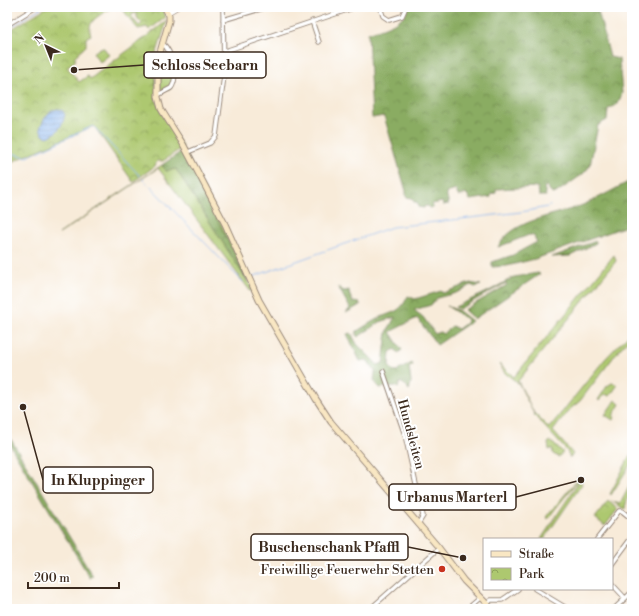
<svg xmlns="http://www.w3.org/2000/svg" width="639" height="616" font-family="'Libre Bodoni',serif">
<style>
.grass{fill:#adc86f;stroke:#747946}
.forest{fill:url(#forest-crowns);stroke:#626b40}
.park{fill:url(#park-crowns);stroke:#747946}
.water{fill:url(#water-rules);stroke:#5e6d85}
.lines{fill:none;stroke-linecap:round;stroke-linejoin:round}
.stream{stroke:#82b0ec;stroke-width:1}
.minor-casing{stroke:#9a8a7c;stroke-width:5.5}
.tertiary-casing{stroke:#9a8a7c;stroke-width:6}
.secondary-casing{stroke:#9a8a7c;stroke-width:7}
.minor{stroke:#fff;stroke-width:3.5}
.tertiary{stroke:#fff;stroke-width:4.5}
.secondary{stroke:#f9e7c3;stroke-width:5}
.poi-dot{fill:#c8321e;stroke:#fff;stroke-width:1.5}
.labels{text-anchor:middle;stroke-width:4;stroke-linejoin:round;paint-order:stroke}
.street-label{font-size:13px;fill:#3b2a1e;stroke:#fff}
.poi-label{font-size:13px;fill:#3b2a1e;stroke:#fff;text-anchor:end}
.leader{fill:none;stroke:#3b2a1e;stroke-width:1.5}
.callout-dot{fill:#3b2a1e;stroke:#fff;stroke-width:1.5}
.callout{fill:#fff;stroke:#3b2a1e;stroke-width:1.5}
.callout-label{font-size:14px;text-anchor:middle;font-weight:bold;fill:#3b2a1e}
</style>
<defs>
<pattern id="forest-crowns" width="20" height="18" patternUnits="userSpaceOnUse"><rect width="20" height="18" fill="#8aac62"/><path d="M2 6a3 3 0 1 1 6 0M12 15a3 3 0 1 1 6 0" fill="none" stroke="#728c50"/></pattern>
<pattern id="park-crowns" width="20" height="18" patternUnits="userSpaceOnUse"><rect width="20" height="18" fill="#adc86f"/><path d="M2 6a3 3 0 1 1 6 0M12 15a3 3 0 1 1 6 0" fill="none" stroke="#8ea35b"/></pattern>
<pattern id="water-rules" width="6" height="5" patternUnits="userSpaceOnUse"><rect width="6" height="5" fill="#82b0ec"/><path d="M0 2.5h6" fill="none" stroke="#6c8fbf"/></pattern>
</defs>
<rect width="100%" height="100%" fill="#fff"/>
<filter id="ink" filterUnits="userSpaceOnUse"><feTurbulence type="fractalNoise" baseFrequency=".025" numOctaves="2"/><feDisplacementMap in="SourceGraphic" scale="8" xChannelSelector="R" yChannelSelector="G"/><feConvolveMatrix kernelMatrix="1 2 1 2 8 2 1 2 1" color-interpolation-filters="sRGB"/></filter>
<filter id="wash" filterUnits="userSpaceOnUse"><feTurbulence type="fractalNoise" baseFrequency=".012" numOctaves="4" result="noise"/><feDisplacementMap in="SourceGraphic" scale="16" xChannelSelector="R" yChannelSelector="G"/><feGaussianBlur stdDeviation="0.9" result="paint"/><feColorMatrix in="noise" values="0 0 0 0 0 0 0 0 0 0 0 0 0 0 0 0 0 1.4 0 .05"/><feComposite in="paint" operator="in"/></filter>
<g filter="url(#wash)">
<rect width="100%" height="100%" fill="#f8ebd9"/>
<path class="grass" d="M100,48H104L109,55L100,62L93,53Z
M164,56L168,57L173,81L169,89L160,92V57L163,62L164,61Z
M184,150L232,243L252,289L251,292L158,168L59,234L162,165L166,171L176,169L248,282L185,153L182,151Z
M614,255L616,261L518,381L534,413L549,428L605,359L631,332L632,336L619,350L580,401L569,410L553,431L573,454L570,458L567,451L535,416L519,384L505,373L499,364L514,377Z
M612,383L616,384L617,386L610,396L605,394L599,401L598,400L607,386Z
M615,400L620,404L613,416L615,417L613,420L605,415Z
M550,441L563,452L559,457L553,454L552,448L549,450L548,443Z
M632,452V462L611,495L610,494Z
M577,476L582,484L544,539H541L579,482L578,481C568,494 558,504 548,519L546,517L578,479Z
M632,481C632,491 626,499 625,509L611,501L620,504Z"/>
<path class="forest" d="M408,7H597L610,57L619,59L622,93L618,104L608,109L607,120L598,125L590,166L583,174L556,193L552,194L547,186L544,187L546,196H539L538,187L496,189V193L491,194V197L470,200L467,194L458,196L456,190L446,193L449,204L443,205L442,202L432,204L433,207L429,208L428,206H424V208L418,207L417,202H414L412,198L406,197V191L384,116L372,118L368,33C381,28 405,23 408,7Z
M182,151L185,153L248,282L176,169L166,171L162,165Z
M632,180V224L535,259L507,266L492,267V262L513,255L537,242L533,235H529L498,247C513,218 558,216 585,204C601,197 616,188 632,180Z
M596,241V243L570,256L552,257Z
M538,273L540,274L474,319L464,310L507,285L506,283L459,309L455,307L489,291L514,277Z
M470,283L481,285L475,287L471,285L456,293L437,298L431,305L414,310L423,317L435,334L440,332L443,334L452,326L458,329L466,323L467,320L465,318L447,306L459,311L472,321L437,345L417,318L390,332L402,350L398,353L395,349L390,352L389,366L395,372L412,363L413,365L409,367L411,382L409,391L407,386L400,382L398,388L395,386L380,388L374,381L375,371L367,360L360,361L347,334L351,333L357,344L378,365L383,363L387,332L395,317L380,322L358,337L356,335L357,331C364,327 371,322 379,318C394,311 400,313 408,296L415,299L441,291L443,293Z
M338,287L344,291L349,290L350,296L353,302L360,303V305L346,313L350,308Z
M7,433L93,576L90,578L7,440Z"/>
<path class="park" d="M47,7H112C102,15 85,20 91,35L86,38V46L74,57L76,60L67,67L79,82L88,76L90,79L167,21L155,58L156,98L161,113L183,147L163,161H157L155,166L133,182L94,126L7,164V32Z
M121,7H161L166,17L149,30L147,27L138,29L133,23L135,21L139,26L142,23L138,19L135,13L131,16L135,20L132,22Z
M608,501L618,509L605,526L595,518Z"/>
<path class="water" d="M58,109L63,111L65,115C62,126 59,132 48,137L43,135L40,128C44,119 48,110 58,109Z"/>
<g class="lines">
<path class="stream" d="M7,29L42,7
M7,152L27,157L93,126L140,176
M143,179L243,282
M549,206H550
M252,277L392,227L521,212L547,207"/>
</g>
</g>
<g filter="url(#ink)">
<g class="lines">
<defs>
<path id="minor" d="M380,7L383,16L389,20L402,16L406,7
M223,20L267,7
M312,21L319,42
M7,25L36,7
M225,51L356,7
M158,95L171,88C179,78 172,51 162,43
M188,152L210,143L216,136L224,76L223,7
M383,371L405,435L423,516L418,524
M597,539L619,511H622L632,519
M612,564L632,537
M612,584L625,598
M535,589L568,609
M487,604L491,600H502L518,589
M370,609L439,548
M467,609L480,598
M614,609L632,592"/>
<path id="tertiary" d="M167,13L177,7"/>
<path id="secondary" d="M164,7L169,15V21L158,59V97L161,109L183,144L225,224L259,300L316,399L331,422L439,548L464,581L492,609"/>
</defs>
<use href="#minor" class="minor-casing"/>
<use href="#tertiary" class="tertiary-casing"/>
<use href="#secondary" class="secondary-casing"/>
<use href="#minor" class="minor"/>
<use href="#tertiary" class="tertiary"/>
<use href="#secondary" class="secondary"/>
</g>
</g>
<circle class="poi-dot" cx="442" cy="569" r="4"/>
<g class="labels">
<g class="street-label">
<text transform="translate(412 434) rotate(75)" y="5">Hundsleiten</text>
</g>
<g class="poi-label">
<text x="434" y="574">Freiwillige Feuerwehr Stetten</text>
</g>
</g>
<path class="leader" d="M74 70L144 65M23 407L43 480M581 480L516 497M463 558L408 547"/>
<g class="callout-dot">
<circle cx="74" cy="70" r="4"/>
<circle cx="23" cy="407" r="4"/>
<circle cx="581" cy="480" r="4"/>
<circle cx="463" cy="558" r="4"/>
</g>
<g class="callout">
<rect x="144" y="52" width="122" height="26" rx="4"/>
<rect x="43" y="467" width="110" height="26" rx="4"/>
<rect x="389" y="484" width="127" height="26" rx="4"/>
<rect x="251" y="534" width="157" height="26" rx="4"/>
</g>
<g class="callout-label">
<text x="205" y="70">Schloss Seebarn</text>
<text x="98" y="485">In Kluppinger</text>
<text x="452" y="502">Urbanus Marterl</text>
<text x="329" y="552">Buschenschank Pfaffl</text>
</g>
<rect width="639" height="616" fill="none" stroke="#fff" stroke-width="24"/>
<rect x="483" y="538" width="130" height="52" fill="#ffffff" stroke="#b1aaa5"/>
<rect x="491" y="551" width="20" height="6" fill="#f9e7c3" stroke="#b1aaa5"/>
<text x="519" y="558" font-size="12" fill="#3b2a1e">Straße</text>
<rect x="491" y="568" width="20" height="12" fill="url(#park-crowns)" stroke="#b1aaa5"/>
<text x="519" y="578" font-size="12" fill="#3b2a1e">Park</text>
<g transform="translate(46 46) rotate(317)" stroke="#ffffff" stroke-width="3" paint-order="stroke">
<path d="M0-3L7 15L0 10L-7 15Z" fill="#3b2a1e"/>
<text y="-6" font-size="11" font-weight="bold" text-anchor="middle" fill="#3b2a1e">N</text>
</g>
<path d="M28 582v6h91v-6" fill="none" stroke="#3b2a1e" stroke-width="2"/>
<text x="34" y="582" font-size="12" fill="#3b2a1e" stroke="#ffffff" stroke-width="3" paint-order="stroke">200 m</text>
</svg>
